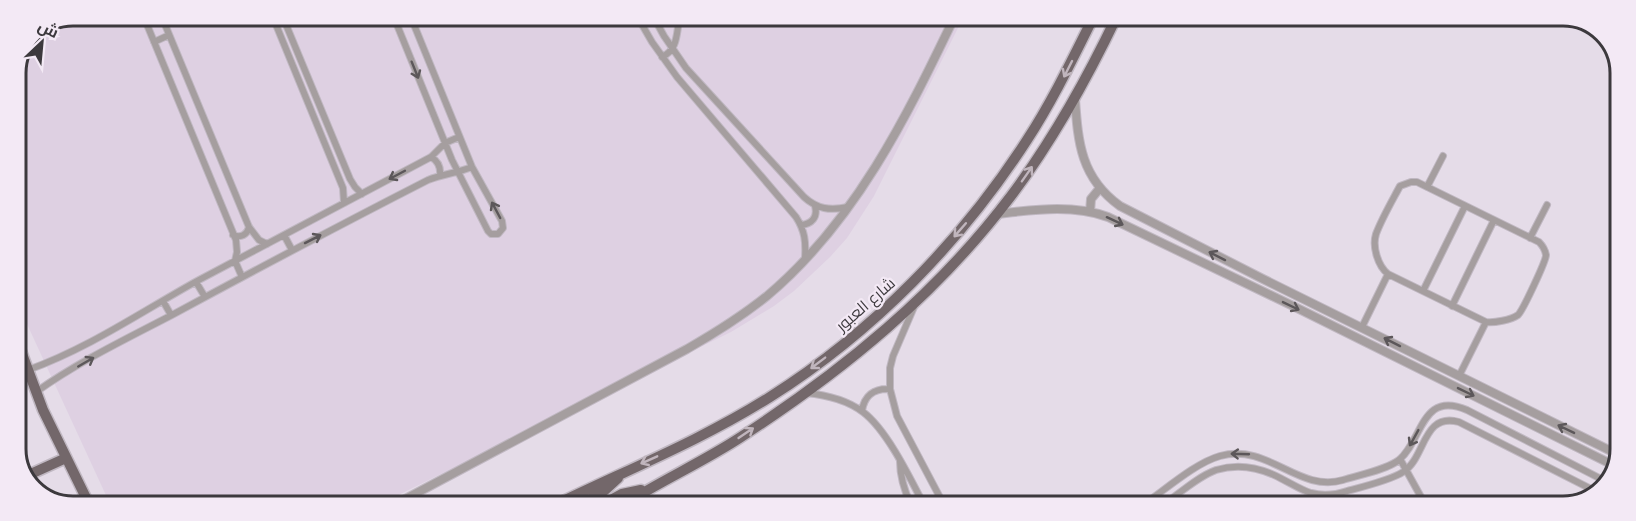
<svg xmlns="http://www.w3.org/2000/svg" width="1636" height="521" font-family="'Varela Round',Cairo,sans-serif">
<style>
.built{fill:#ded0e2}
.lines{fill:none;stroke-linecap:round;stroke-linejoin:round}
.minor-casing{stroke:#c0b8c2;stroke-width:8}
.tertiary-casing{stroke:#c0b8c2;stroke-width:10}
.primary-casing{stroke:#c0b8c2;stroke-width:13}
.minor{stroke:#a59e9f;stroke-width:6}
.tertiary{stroke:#a59e9f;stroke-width:8}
.primary{stroke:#73676a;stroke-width:10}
.oneway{stroke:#c0b5bd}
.oneway2{stroke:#5c575a}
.labels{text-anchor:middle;stroke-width:4.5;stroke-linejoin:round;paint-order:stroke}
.street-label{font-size:16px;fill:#3c393d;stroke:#f3e9f5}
.rim{fill:none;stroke:#3c393d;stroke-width:3}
</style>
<rect width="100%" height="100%" fill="#e5dce8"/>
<path class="built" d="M73,15L964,16L874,196L847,238L830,257L794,291L774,306L731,332L380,504H110L15,298V72L32,32Z"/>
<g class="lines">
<defs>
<path id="minor" d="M143,15L236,240L237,252L235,261L242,277
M161,15L249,227L259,240L267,244
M272,15L343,188L344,203
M282,15L350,179L355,187L362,194
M393,15L452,160L488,231L491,234H498L503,228L502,221L472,167L410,15
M637,16L652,42L677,77L796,217C805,231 806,242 805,258
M653,16L664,36L686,68L804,197C817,209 830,211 848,207
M154,42L169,35
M662,57C679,49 676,32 680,16
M431,157C438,161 441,167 440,176
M1411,182H1417L1539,242C1543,246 1545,249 1546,255C1546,261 1523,310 1518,315C1511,320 1494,323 1486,322L1388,274C1378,266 1372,247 1376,234C1382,218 1392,201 1400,186Z
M1427,187L1443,156
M801,225C812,224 818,217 815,206
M233,235C241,238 247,235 249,227
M284,235L292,250
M1530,238L1547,205
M196,282L205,297
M1423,291L1465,206
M163,301L171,315
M1452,306L1494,220
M914,307L893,356L890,368V389L897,416L944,505
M1362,327L1388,274
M28,370C89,348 141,312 197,281C275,239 353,198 431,157L445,143L459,137
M1459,376L1486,322
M36,392C78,362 126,339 172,315C257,269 342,224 428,180C443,174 457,173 472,167
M806,393C827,395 847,400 863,412C887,430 910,478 924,505
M862,411C864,396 874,388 890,389
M1400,459L1426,506
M900,461C900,477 904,490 911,505
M1143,505C1165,490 1195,463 1220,456C1269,443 1298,493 1343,480C1359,475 1386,470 1399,460C1423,440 1421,390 1467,410L1607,482
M1163,505C1179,494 1197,477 1216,470C1239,463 1262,468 1282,479C1292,484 1301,490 1311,493C1323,496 1335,495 1347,491C1362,487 1391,480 1403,472C1426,458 1422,412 1459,422L1599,493"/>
<path id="tertiary" d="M1075,99C1078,143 1081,178 1120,206L1263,279L1619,455
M1090,212L1091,199L1100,188
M996,214C1033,210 1072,204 1108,217L1291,305L1617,467
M396,504L687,349C715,333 742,316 767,296C855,222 906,118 955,16"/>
<path id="primary" d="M15,335L43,410L89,504
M24,477L66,458
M555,505C627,470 702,440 770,397C873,332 961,242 1027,140C1053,100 1073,58 1094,16
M582,505L605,490L618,478
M602,505L622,494L641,490
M623,505C662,480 703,462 741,437C844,370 937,294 1011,196C1053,140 1087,79 1117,16"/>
</defs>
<use href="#minor" class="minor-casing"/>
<use href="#tertiary" class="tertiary-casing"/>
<use href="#primary" class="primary-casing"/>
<use href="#minor" class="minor"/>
<use href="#tertiary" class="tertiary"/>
<use href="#primary" class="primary"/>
</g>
<defs><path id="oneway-shaft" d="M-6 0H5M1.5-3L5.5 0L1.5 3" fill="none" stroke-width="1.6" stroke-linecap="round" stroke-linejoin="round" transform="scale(1.5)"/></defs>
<g class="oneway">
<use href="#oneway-shaft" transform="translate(1068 69) rotate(117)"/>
<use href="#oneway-shaft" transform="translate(1027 174) rotate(-55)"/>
<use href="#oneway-shaft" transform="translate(960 230) rotate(131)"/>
<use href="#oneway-shaft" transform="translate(818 363) rotate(143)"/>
<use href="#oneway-shaft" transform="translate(746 433) rotate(-34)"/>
<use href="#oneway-shaft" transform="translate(649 460) rotate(156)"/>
</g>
<g class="oneway2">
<use href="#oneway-shaft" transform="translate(415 70) rotate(68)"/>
<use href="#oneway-shaft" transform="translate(397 175) rotate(152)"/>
<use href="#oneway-shaft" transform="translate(496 210) rotate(-118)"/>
<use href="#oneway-shaft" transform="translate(1115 221) rotate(25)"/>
<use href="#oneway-shaft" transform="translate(313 239) rotate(-27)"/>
<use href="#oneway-shaft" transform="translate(1217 256) rotate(-153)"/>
<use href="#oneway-shaft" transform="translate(1291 306) rotate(26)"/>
<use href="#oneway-shaft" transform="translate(1392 342) rotate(-153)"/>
<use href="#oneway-shaft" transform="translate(86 362) rotate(-30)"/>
<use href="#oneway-shaft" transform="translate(1466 392) rotate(26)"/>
<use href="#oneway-shaft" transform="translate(1566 429) rotate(-154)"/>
<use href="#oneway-shaft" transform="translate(1414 438) rotate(119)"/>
<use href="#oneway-shaft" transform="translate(1240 454) rotate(-178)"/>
</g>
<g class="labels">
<g class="street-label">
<text transform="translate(865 304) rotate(-41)" y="6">شارع العبور</text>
</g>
</g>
<path d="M0 0H1636V521H0ZM73 26H1563A47 47 0 0 1 1610 73V449A47 47 0 0 1 1563 496H73A47 47 0 0 1 26 449V73A47 47 0 0 1 73 26Z" fill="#f3e9f5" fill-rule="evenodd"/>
<path class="rim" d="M73 26H1563A47 47 0 0 1 1610 73V449A47 47 0 0 1 1563 496H73A47 47 0 0 1 26 449V73A47 47 0 0 1 73 26Z"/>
<g transform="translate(42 42) rotate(26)" stroke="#f3e9f5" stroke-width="4.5" paint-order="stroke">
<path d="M0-4.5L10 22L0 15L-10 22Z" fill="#3c393d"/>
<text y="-9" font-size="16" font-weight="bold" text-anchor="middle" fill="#3c393d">ش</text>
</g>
</svg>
